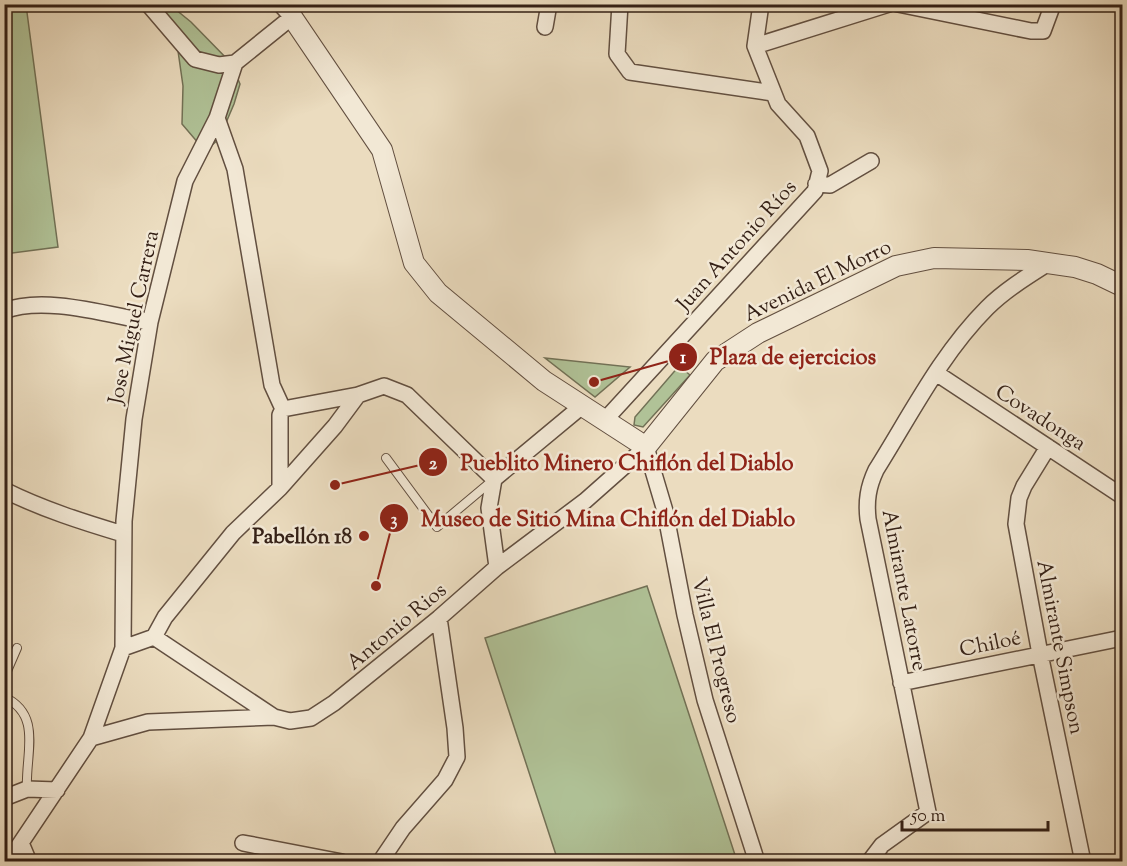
<svg xmlns="http://www.w3.org/2000/svg" width="1127" height="866" font-family="'Sorts Mill Goudy',serif">
<style>
.green{fill:#b0c297;stroke:#727156;stroke-width:1.5}
.lines{fill:none;stroke-linecap:round;stroke-linejoin:round}
.service-casing{stroke:#624f40;stroke-width:10}
.minor-casing{stroke:#624f40;stroke-width:18}
.tertiary-casing{stroke:#624f40;stroke-width:22}
.service{stroke:#f2e8d5;stroke-width:8}
.minor{stroke:#f2e8d5;stroke-width:15}
.tertiary{stroke:#f2e8d5;stroke-width:20}
.poi-dot{fill:#8f2418;stroke:#f2e8d5;stroke-width:2}
.labels{text-anchor:middle;stroke-width:5;stroke-linejoin:round;paint-order:stroke}
.street-label{font-size:21px;fill:#342016;stroke:#f2e8d5}
.poi-label{font-size:21px;font-weight:bold;fill:#342016;stroke:#f2e8d5;text-anchor:end}
.leader{fill:none;stroke:#8f2418;stroke-width:2}
.callout-dot{fill:#8f2418;stroke:#f2e8d5;stroke-width:2}
.mark-label{font-size:18px;text-anchor:middle;font-weight:bold;fill:#fff}
.callout-label{font-size:22px;text-anchor:middle;font-weight:bold;fill:#8f2418;stroke:#f2e8d5;stroke-width:5;stroke-linejoin:round;paint-order:stroke}
</style>
<rect width="100%" height="100%" fill="#ebdcbf"/>
<filter id="stains"><feTurbulence type="fractalNoise" baseFrequency=".00333" numOctaves="4"/><feColorMatrix values="0 0 0 0 .2 0 0 0 0 .09 0 0 0 0 .02 0 0 0 .5 -.17"/></filter>
<radialGradient id="worn" r=".72"><stop offset=".6" stop-color="#630" stop-opacity="0"/><stop offset="1" stop-color="#630" stop-opacity=".3"/></radialGradient>
<path class="green" d="M4,5H26L58,247L5,254Z
M154,5H170L191,22L231,63L240,84L234,104L219,139L205,151L182,124L183,86L178,51Z
M545,358L630,367L595,397Z
M679,366L690,375L643,427L634,425L635,417Z
M647,586L737,861H558L485,638Z"/>
<g class="lines">
<defs>
<path id="service" d="M386,458L437,527L493,480
M4,678L17,648
M4,697C43,715 25,754 27,789"/>
<path id="minor" d="M148,4L195,59L219,65L235,63
M620,4L617,54L630,72L773,93
M898,4L1031,31H1043L1053,4
M545,27L549,4
M755,46L889,4
M235,63L217,118L235,169L272,385L283,409L280,415V488
M235,63L292,17L280,4
M816,184L830,185L871,161
M4,311C44,295 108,315 150,322
M936,373L1122,496
M283,409L358,395
M604,421L815,191L820,171L807,136L778,104L755,46L761,4
M1048,447L1024,486L1019,498L1016,524L1040,654L1083,862
M494,479L489,508L497,567
M4,490C42,509 83,522 123,534
M154,637L274,717L290,721L311,718L334,703L439,618L497,567L585,501L646,447L665,511L685,615L705,700L757,862
M123,648L154,637L165,617L233,533L280,488L335,426L358,395L384,386L407,395L494,479L582,406
M901,683L1122,638
M91,738L148,722L274,717
M4,798L27,789L57,790
M21,843L29,862
M243,843L342,862
M8,862L91,738L123,648L124,521L134,419L150,322L185,181L217,118
M380,862L403,828L445,780L457,757L455,728L439,618
M869,862L882,845L928,812L868,519C866,501 868,487 876,470C910,416 941,354 987,308C1005,290 1028,276 1050,262"/>
<path id="tertiary" d="M292,17L382,150L414,263L438,293L544,381L646,447L715,361L758,333L896,266L934,258L1027,260L1075,267L1097,274L1122,286"/>
</defs>
<use href="#service" class="service-casing"/>
<use href="#minor" class="minor-casing"/>
<use href="#tertiary" class="tertiary-casing"/>
<use href="#service" class="service"/>
<use href="#minor" class="minor"/>
<use href="#tertiary" class="tertiary"/>
</g>
<circle class="poi-dot" cx="364" cy="536" r="6"/>
<g class="labels">
<g class="street-label">
<text transform="translate(736 245) rotate(-48)" y="7">Juan Antonio Ríos</text>
<text transform="translate(817 280) rotate(-26)" y="7">Avenida El Morro</text>
<text transform="translate(133 317) rotate(-78)" y="7">Jose Miguel Carrera</text>
<text transform="translate(1041 417) rotate(33)" y="7">Covadonga</text>
<text transform="translate(905 590) rotate(79)" y="7">Almirante Latorre</text>
<text transform="translate(396 626) rotate(-40)" y="7">Antonio Rios</text>
<text transform="translate(990 643) rotate(-12)" y="7">Chiloé</text>
<text transform="translate(1061 647) rotate(79)" y="7">Almirante Simpson</text>
<text transform="translate(717 650) rotate(76)" y="7">Villa El Progreso</text>
</g>
<g class="poi-label">
<text x="352" y="543">Pabellón 18</text>
</g>
</g>
<path class="leader" d="M594 382L683 357M335 485L433 462M376 586L394 518"/>
<g class="callout-dot">
<circle cx="594" cy="382" r="6"/>
<circle cx="335" cy="485" r="6"/>
<circle cx="376" cy="586" r="6"/>
<circle cx="683" cy="357" r="15"/>
<circle cx="433" cy="462" r="15"/>
<circle cx="394" cy="518" r="15"/>
</g>
<g class="mark-label">
<text x="683" y="363">1</text>
<text x="433" y="469">2</text>
<text x="394" y="525">3</text>
</g>
<g class="callout-label">
<text x="793" y="364">Plaza de ejercicios</text>
<text x="627" y="470">Pueblito Minero Chiflón del Diablo</text>
<text x="608" y="526">Museo de Sitio Mina Chiflón del Diablo</text>
</g>
<rect width="1127" height="866" fill="none" stroke="#ebdcbf" stroke-width="24"/>
<rect x="6" y="6" width="1115" height="854" fill="none" stroke="#342016" stroke-width="3"/>
<rect x="12" y="12" width="1103" height="842" fill="none" stroke="#342016" stroke-width="1.5"/>
<path d="M902 821v9h146v-9" fill="none" stroke="#342016" stroke-width="3"/>
<text x="911" y="821" font-size="18" fill="#342016" stroke="#f2e8d5" stroke-width="4.5" paint-order="stroke">50 m</text>
<rect width="100%" height="100%" filter="url(#stains)"/>
<rect width="100%" height="100%" fill="url(#worn)"/>
</svg>
